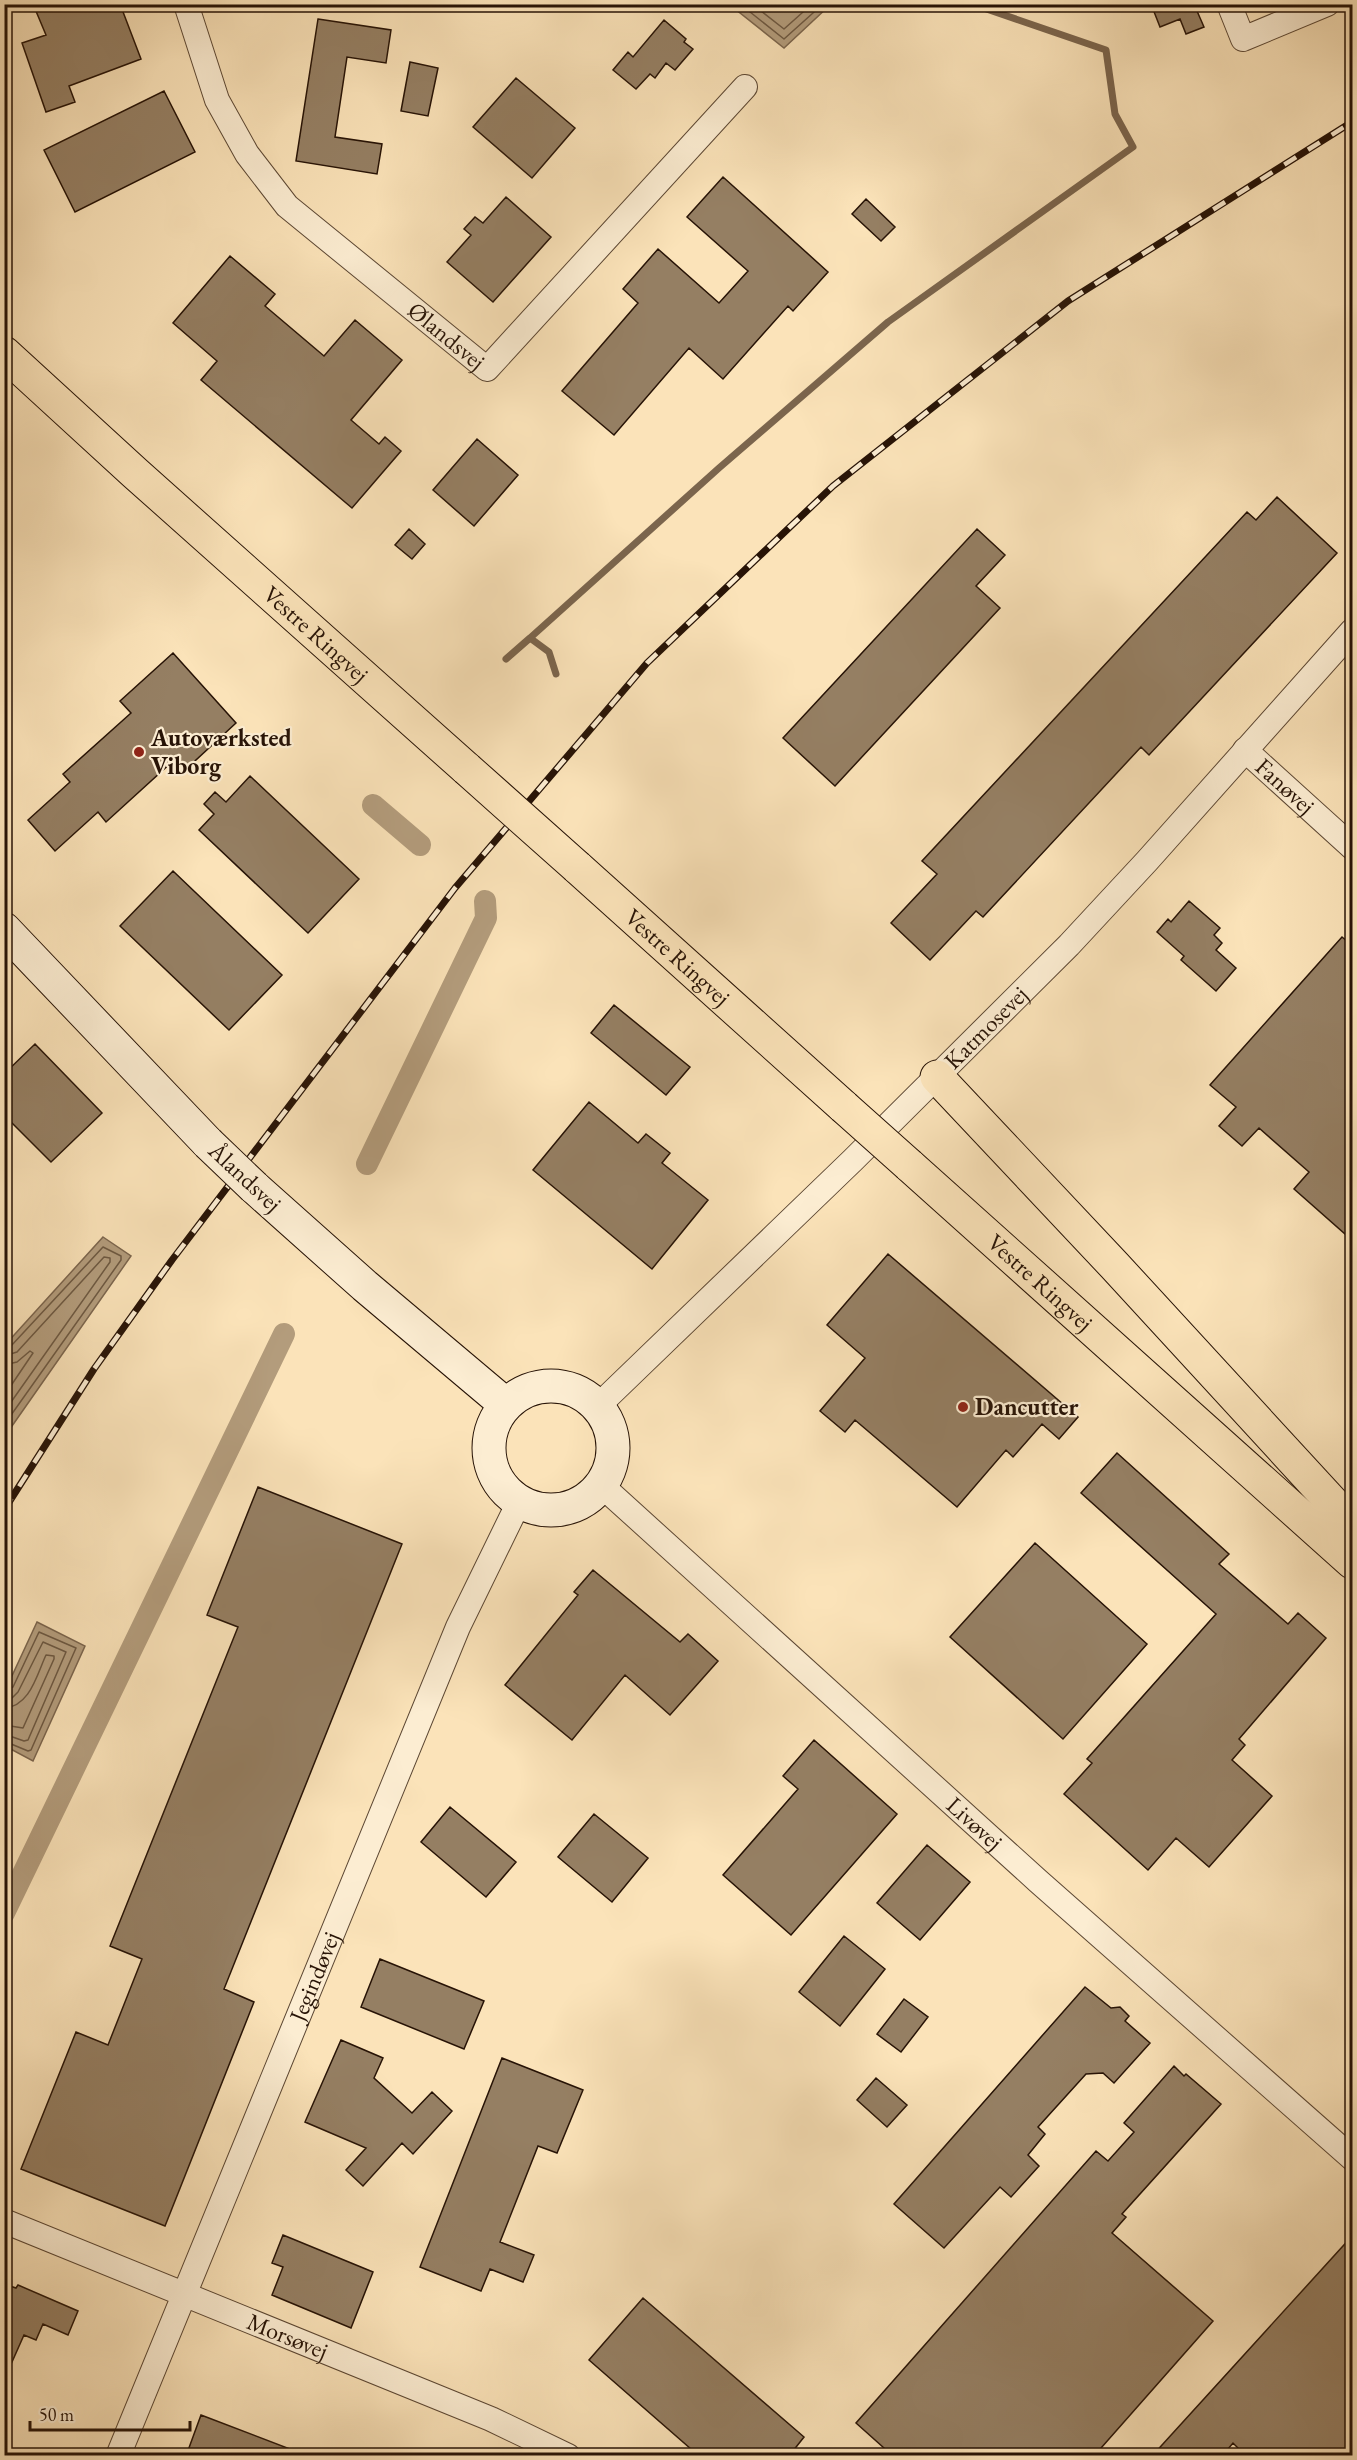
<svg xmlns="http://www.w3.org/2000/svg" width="1357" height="2460" font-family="'EB Garamond',serif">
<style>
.water{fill:#b39c7c;stroke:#7b654d;stroke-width:1.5}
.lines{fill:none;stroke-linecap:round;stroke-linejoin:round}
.shore{stroke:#6d5841;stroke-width:1.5}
.stream{stroke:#7b654d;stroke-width:7}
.canal{stroke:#b39c7c;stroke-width:22}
.building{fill:#957f63;stroke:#271306;stroke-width:1.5}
.street-casing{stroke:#5c4733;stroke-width:26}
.secondary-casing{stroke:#271306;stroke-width:35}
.primary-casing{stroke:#271306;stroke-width:35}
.street{stroke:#fcedd2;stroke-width:24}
.secondary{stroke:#fcedd2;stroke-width:33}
.primary{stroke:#fbe3b9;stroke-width:33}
.rail-casing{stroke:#271306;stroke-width:7}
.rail{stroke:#fcedd2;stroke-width:4.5;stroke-dasharray:14;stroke-linecap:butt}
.secondary-bridge-casing{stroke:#271306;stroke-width:35;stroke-linecap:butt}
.primary-bridge-casing{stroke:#271306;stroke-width:35;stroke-linecap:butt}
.secondary-bridge{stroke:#fcedd2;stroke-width:33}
.primary-bridge{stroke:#fbe3b9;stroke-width:33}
.poi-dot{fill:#8f2418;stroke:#fcedd2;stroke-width:2}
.labels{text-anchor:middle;stroke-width:4.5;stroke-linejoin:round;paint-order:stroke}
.street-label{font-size:24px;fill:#271306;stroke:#fcedd2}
.poi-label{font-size:24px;font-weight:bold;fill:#271306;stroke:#fcedd2;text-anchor:start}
</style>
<rect width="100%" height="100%" fill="#fbe3b9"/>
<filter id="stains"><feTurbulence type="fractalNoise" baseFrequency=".00333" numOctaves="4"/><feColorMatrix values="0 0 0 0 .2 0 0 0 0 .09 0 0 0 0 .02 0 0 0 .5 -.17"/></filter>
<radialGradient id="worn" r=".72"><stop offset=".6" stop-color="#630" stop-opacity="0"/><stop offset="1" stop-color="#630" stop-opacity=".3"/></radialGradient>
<path class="water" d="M730,5H830L784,48Z
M103,1237L131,1256L5,1436V1345Z
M37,1622L85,1646L33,1761L5,1746V1691Z"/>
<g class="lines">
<path class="shore" d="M740,4L784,39L823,4
M752,4L784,29L812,4
M4,1348L11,1346L103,1247L121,1256V1260L4,1425
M4,1356L17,1352L104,1257L110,1258V1262L4,1412
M4,1365L17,1362L30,1351L33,1353L4,1396
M4,1691L13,1687L39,1632L76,1648L31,1750L28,1751L4,1741
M4,1699L12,1698L18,1692L43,1642L66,1652L28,1740L24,1741L4,1734
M4,1708C30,1707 37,1674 46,1655L54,1656V1659L23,1728L4,1725"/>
<path class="stream" d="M530,638L719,468L888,322L1133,147L1115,114L1106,50L972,4
M506,659L530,638L549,652L556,674"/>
<path class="canal" d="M373,805L420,845
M367,1164L486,918L485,901
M4,1913L284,1334"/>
</g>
<path class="building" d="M33,4H120L141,59L69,86L75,102L46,112L22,43L46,35Z
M1151,4H1213V5L1197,11L1204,27L1186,34L1180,19L1160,27Z
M318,19L391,30L386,63L347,57L335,137L382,144L377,174L296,161Z
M664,20L686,39L684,42L693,49L675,70L666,63L655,78L650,74L636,89L613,70L628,52L633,57Z
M410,62L438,68L428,116L401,111Z
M516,78L575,128L532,178L473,127Z
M164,91L195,152L75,212L44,150Z
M723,177L828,272L793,311L788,306L723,379L689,348L614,435L562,391L638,303L623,289L658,249L719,303L748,271L687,217Z
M506,197L551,237L493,302L447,262L471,235L464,229L475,217L483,223Z
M866,199L895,227L881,241L852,214Z
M230,256L275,294L265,306L324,356L355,320L402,360L351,420L379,444L385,437L401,451L352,508L201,380L217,361L173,323Z
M477,439L518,475L474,526L433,490Z
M1277,497L1337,553L1149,755L1141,747L983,917L976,911L930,960L891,923L937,874L922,861L1247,512L1256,520Z
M409,529L425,544L412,559L395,545Z
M977,529L1005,555L976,586L1000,608L835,786L783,738Z
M173,653L236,723L183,772L173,761L106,822L98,812L55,851L28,820L70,782L63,774L131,713L120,701Z
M250,776L359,879L308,933L199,830L214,814L204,804L215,792L226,802Z
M173,871L282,975L229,1030L120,926Z
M1189,901L1220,928L1214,935L1222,943L1216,950L1236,968L1216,991L1181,960L1184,956L1157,932L1168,919L1171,922Z
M1342,937L1353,946V1241L1294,1189L1309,1172L1259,1128L1242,1146L1219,1126L1236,1107L1210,1085Z
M614,1005L690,1067L666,1095L591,1033Z
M35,1044L102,1113L51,1162L4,1115V1074Z
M589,1102L638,1143L646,1134L670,1153L662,1163L708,1200L652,1269L533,1170Z
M888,1254L1078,1417L1059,1439L1042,1424L1013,1457L1006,1450L957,1507L855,1420L845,1432L820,1411L865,1358L827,1325Z
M1117,1453L1229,1554L1219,1564L1288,1624L1298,1613L1326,1638L1239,1739L1245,1745L1232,1760L1272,1796L1209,1867L1176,1838L1148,1870L1064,1794L1092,1763L1087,1759L1216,1614L1081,1493Z
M258,1487L402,1544L224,1989L254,2002L165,2226L21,2169L76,2032L108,2045L142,1959L110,1946L238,1627L207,1615Z
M1035,1543L1147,1644L1063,1739L950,1637Z
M593,1570L680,1642L688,1634L718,1661L670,1715L625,1675L572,1740L505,1685L578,1595L574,1592Z
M814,1740L897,1814L791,1935L723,1875L798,1789L783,1776Z
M450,1807L516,1862L486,1897L421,1842Z
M594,1814L648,1858L612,1902L558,1857Z
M927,1845L970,1882L920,1940L877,1903Z
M844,1936L885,1969L840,2026L799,1992Z
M380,1959L484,2001L464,2049L361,2007Z
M1085,1987L1111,2008L1120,2007L1129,2016L1125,2021L1150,2043L1114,2083L1103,2073L1086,2074L1038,2127L1045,2134L1028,2155L1039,2166L1011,2197L1000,2187L944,2248L894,2204Z
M904,1999L928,2017L901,2052L877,2034Z
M341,2040L383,2058L374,2078L412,2113L432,2092L452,2111L413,2154L402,2143L363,2186L346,2170L366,2148L305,2122Z
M502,2058L583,2090L557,2153L538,2146L500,2242L534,2255L523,2282L490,2269L481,2291L420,2267Z
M1174,2066L1184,2076L1186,2074L1221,2104L1122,2214L1126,2217L1112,2233L1213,2321L1094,2456H893L856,2423L1096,2151L1108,2161L1134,2132L1124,2123Z
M876,2078L907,2105L887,2127L857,2100Z
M283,2235L373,2272L351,2328L272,2295L283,2267L272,2263Z
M1353,2235V2456H1246L1233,2443L1222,2456H1152Z
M4,2284L16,2288L18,2285L78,2311L68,2335L43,2324L36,2340L24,2335L4,2380Z
M643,2298L804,2437L789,2456H699L589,2360Z
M201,2415L303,2454V2456H186Z"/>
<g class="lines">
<defs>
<g id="street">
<path id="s1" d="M186,4L217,100L247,154L287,206L487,369L745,87"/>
<path d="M1229,4L1243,39L1327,4"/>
<path id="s2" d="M1245,750L1352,847"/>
<path id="s3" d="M598,1406L853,1160L1069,945L1147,861L1352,631"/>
<path id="s4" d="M601,1485L1038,1881L1352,2158"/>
<path id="s5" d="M4,2221L491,2419L568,2456"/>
<path id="s6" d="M118,2456L458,1627L519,1502"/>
</g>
<path id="secondary" d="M4,929L208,1143
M254,1187L365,1286L505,1404
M489 1448a62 62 0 1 1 124 0a62 62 0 1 1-124 0Z"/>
<g id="primary">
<path id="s7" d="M4,353L135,473L467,769"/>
<path id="s8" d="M577,867L844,1107"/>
<path d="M937,1077L1114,1265L1352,1524"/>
<path id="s9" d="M909,1165L1352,1562"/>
</g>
</defs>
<use href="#street" class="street-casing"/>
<use href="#secondary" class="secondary-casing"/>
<use href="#primary" class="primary-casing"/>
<use href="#street" class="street"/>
<use href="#secondary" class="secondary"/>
<use href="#primary" class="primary"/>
<defs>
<path id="rail" d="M4,1510L94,1369L172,1260L455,888L647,663L833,486L1068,301L1352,122"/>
</defs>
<use href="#rail" class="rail-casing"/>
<use href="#rail" class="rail"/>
<defs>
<path id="secondary-bridge" d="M208,1143L254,1187"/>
<path id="primary-bridge" d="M467,769L577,867
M844,1107L909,1165"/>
</defs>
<use href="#secondary-bridge" class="secondary-bridge-casing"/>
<use href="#primary-bridge" class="primary-bridge-casing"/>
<use href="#secondary-bridge" class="secondary-bridge"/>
<use href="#primary-bridge" class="primary-bridge"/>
</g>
<g class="poi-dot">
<circle cx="139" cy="752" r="6"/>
<circle cx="963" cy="1407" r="6"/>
</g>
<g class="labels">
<g class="street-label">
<text dy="8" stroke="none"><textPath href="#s1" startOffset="434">Ølandsvej</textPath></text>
<text dy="8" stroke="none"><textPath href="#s7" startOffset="420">Vestre Ringvej</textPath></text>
<text dy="8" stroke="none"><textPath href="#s2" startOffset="54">Fanøvej</textPath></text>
<text dy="8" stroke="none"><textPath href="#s8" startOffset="135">Vestre Ringvej</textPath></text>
<text dy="8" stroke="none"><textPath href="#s3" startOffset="542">Katmosevej</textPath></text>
<text transform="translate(245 1177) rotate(43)" y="8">Ålandsvej</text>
<text dy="8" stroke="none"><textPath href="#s9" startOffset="176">Vestre Ringvej</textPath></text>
<text dy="8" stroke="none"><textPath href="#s4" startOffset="504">Livøvej</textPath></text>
<text dy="8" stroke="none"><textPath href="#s6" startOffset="518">Jegindøvej</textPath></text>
<text dy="8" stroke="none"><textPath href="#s5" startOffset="306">Morsøvej</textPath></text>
</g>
<g class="poi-label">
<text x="151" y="746">Autoværksted<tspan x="151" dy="28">Viborg</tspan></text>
<text x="975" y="1415">Dancutter</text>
</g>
</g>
<rect width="1357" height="2460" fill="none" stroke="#fbe3b9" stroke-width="24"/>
<rect x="6" y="6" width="1345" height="2448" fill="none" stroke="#271306" stroke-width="3"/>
<rect x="12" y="12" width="1333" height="2436" fill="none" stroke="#271306" stroke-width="1.5"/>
<path d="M30 2421v9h160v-9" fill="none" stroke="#271306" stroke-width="3"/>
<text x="39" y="2421" font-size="18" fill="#271306" stroke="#fcedd2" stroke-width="4.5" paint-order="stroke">50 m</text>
<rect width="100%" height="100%" filter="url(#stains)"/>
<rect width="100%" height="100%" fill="url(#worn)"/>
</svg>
